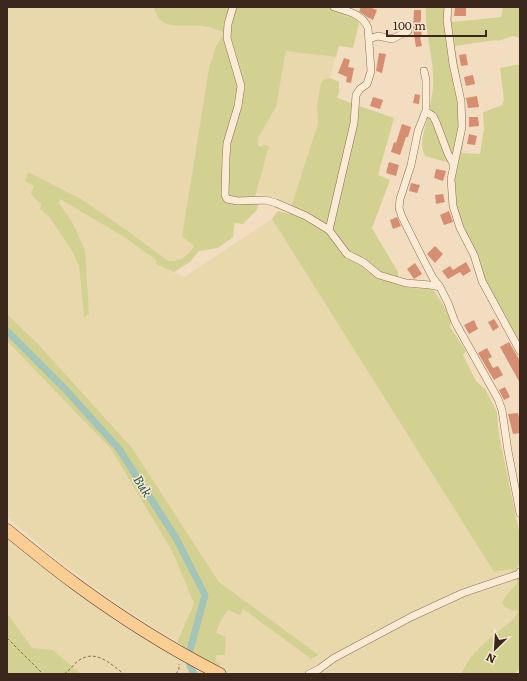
<svg xmlns="http://www.w3.org/2000/svg" width="527" height="681" font-family="Literata,serif">
<style>
.farmland{fill:#e9d8ac}
.green{fill:#d2d192}
.lines{fill:none;stroke-linecap:round;stroke-linejoin:round}
.canal{stroke:#a3c4b6;stroke-width:7}
.building{fill:#d58e71}
.minor-casing{stroke:#8e6c55;stroke-width:8}
.primary-casing{stroke:#5b3b2a;stroke-width:13}
.path{stroke:#8e6c55;stroke-width:1;stroke-dasharray:3 2;stroke-linecap:butt}
.minor{stroke:#fcebd4;stroke-width:7}
.primary{stroke:#facd93;stroke-width:12}
.labels{text-anchor:middle;stroke-width:3;stroke-linejoin:round;paint-order:stroke}
.water-label{font-size:13px;font-style:italic;fill:#295d53;stroke:#f9e8d0}
</style>
<rect width="100%" height="100%" fill="#f3ddc0"/>
<path class="farmland" d="M7,7H154L155,13L185,26H203L224,33L216,46L209,68L182,236L194,245L186,256L174,262L167,260L125,229L81,199L28,172L34,186V198L41,204L40,209L50,218L72,251L79,266L84,317L89,314L72,222L58,203L60,199L124,237L156,260V264L184,277L272,219L494,572L511,569L517,583L505,597L518,611L514,618L511,623L502,628L465,664L461,674H232L219,668L215,661L217,655L216,632L221,620L228,610L243,609L311,659L319,655L219,582L132,448L41,347L7,314Z
M286,51L336,57L330,78L324,79L317,105L318,123L292,206L276,198L256,193L269,146L262,147L258,146V138L276,107Z
M7,341L111,449L173,553L194,604L177,642L125,609L94,587L59,561L7,517Z
M7,539L72,590L119,623L171,654L206,674H81L53,651L32,648L7,613Z"/>
<path class="green" d="M154,7H328L347,13L346,16L360,20L353,48L339,46L336,57L286,51L276,107L258,138V146L261,147L264,145L269,146L255,197H238L232,196L227,202L232,204H258L257,210L243,224L235,223L234,226L233,237L218,248L199,251L190,262L174,272L156,264V260L124,237L60,199L59,203L72,222L85,250L89,314L84,317L79,266L72,251L50,218L40,209L41,204L34,198L31,193L34,186L25,181L28,172L81,199L125,229L167,260C180,263 187,256 194,246L182,236L209,68L216,46L224,33C217,30 209,27 202,26C185,24 158,32 154,7Z
M426,7H451L452,22L501,17L503,7H520V38L513,36L498,41L496,40L455,46L465,106V130L462,153L480,154L484,128L483,112L502,105L504,100L500,68L520,64V346L485,281L463,228L455,206L453,180L457,165L425,156C419,143 424,133 427,120C429,109 432,98 433,87C435,60 424,33 426,7Z
M330,78L339,82V92L337,98L394,118L378,175L390,180L372,228L398,272L399,285L409,288L428,289L434,291L444,306L451,321L450,327L466,351L463,355L476,381L485,389L497,412L499,435L520,536V562L517,569L520,571V659L519,670L514,674H461C469,655 485,642 501,629C510,622 513,622 518,611C510,610 506,609 502,603L505,597L517,583L511,569L494,572L272,219L278,211L289,214L318,123L317,105L321,83L324,79Z
M7,314L41,347L132,448L219,582L319,655L311,659L243,609L240,615L228,610L221,620L216,633L226,637L225,655H217L215,661L220,663L219,668L182,648V645L177,642L194,604L173,553L111,449L7,341Z
M7,613L32,648L53,650L81,674H7Z"/>
<g class="lines">
<path class="canal" d="M7,331L65,389L119,449L176,538L205,595L190,650V665L194,674"/>
</g>
<path class="building" d="M361,7H369L377,10L373,20L367,17L359,11Z
M455,7H466V16H454Z
M414,10H421V21H420L422,37H420L422,46L416,47L413,29Z
M379,53L386,54L382,73L376,71Z
M466,54L468,65L461,66L459,55Z
M344,58L350,60L348,67L354,68L351,83L346,82L347,77L338,73Z
M473,75L475,84L466,86L464,77Z
M415,94L420,95L419,104L413,103Z
M477,96L479,107L468,108L466,98Z
M373,97L383,100L380,109L370,106Z
M469,117H478L479,126L469,127Z
M402,124L411,127L408,137H406L400,155L391,152L394,142L396,143Z
M469,134L477,136L475,145L467,144Z
M389,162L399,165L396,176L386,173Z
M436,169L446,171L443,181L434,178Z
M411,183L420,185L417,193L409,191Z
M443,194L445,202L436,204L435,195Z
M449,211L453,222L444,225L440,215Z
M397,217L401,226L393,229L390,220Z
M435,246L443,254L435,263L427,254Z
M466,262L471,271L463,276L460,272L448,279L442,271L450,266L453,270Z
M415,263L422,274L414,279L407,269Z
M494,319L499,327L493,331L488,322Z
M474,320L478,329L469,334L464,325Z
M509,342L520,361V383L500,347Z
M487,348L492,357L488,359L493,368L498,366L503,375L494,380L478,353Z
M505,387L510,397L504,400L499,390Z
M518,413L520,422V433L513,434L508,414Z"/>
<g class="lines">
<defs>
<path id="minor" d="M233,7L228,24L227,38L241,86L238,106L227,143L226,157L225,195L227,199L238,201L265,200L276,203L306,216L329,230
M334,7C347,11 363,14 368,28L371,71L367,84L360,89L356,95L354,123L329,230L347,254L363,262L379,275L406,283L430,285L440,287L448,303L455,322L498,399L502,410L508,451L520,513
M448,7L447,20L453,64L461,101L462,127L451,179L453,206L460,228L474,255L482,281L520,351
M369,39L378,36L392,39L408,31
M424,71L426,80V113
M440,287L433,278L422,257L402,217L399,208L400,199L411,165L418,131L425,113H428L433,116L436,122L448,154L454,165
M309,674L319,669L334,658L411,617L463,593L519,574L520,572"/>
<path id="primary" d="M7,530C29,548 51,566 74,583C120,617 169,648 220,674"/>
</defs>
<use href="#minor" class="minor-casing"/>
<use href="#primary" class="primary-casing"/>
<path class="path" d="M7,638L43,674
M64,674C70,670 73,665 78,661C95,648 111,664 124,674
M176,674L179,669V664"/>
<use href="#minor" class="minor"/>
<use href="#primary" class="primary"/>
</g>
<g class="labels">
<g class="water-label">
<text transform="translate(143 486) rotate(58)" y="5">Buk</text>
</g>
</g>
<rect width="527" height="681" fill="none" stroke="#3c271c" stroke-width="16"/>
<g transform="translate(495 649) rotate(205)" stroke="#f9e8d0" stroke-width="3" paint-order="stroke">
<path d="M0-3L7 15L0 10L-7 15Z" fill="#3c271c"/>
<text y="-6" font-size="11" font-weight="bold" text-anchor="middle" fill="#3c271c">N</text>
</g>
<path d="M387 30v6h99v-6" fill="none" stroke="#3c271c" stroke-width="2"/>
<text x="393" y="30" font-size="12" fill="#3c271c" stroke="#f9e8d0" stroke-width="3" paint-order="stroke">100 m</text>
</svg>
